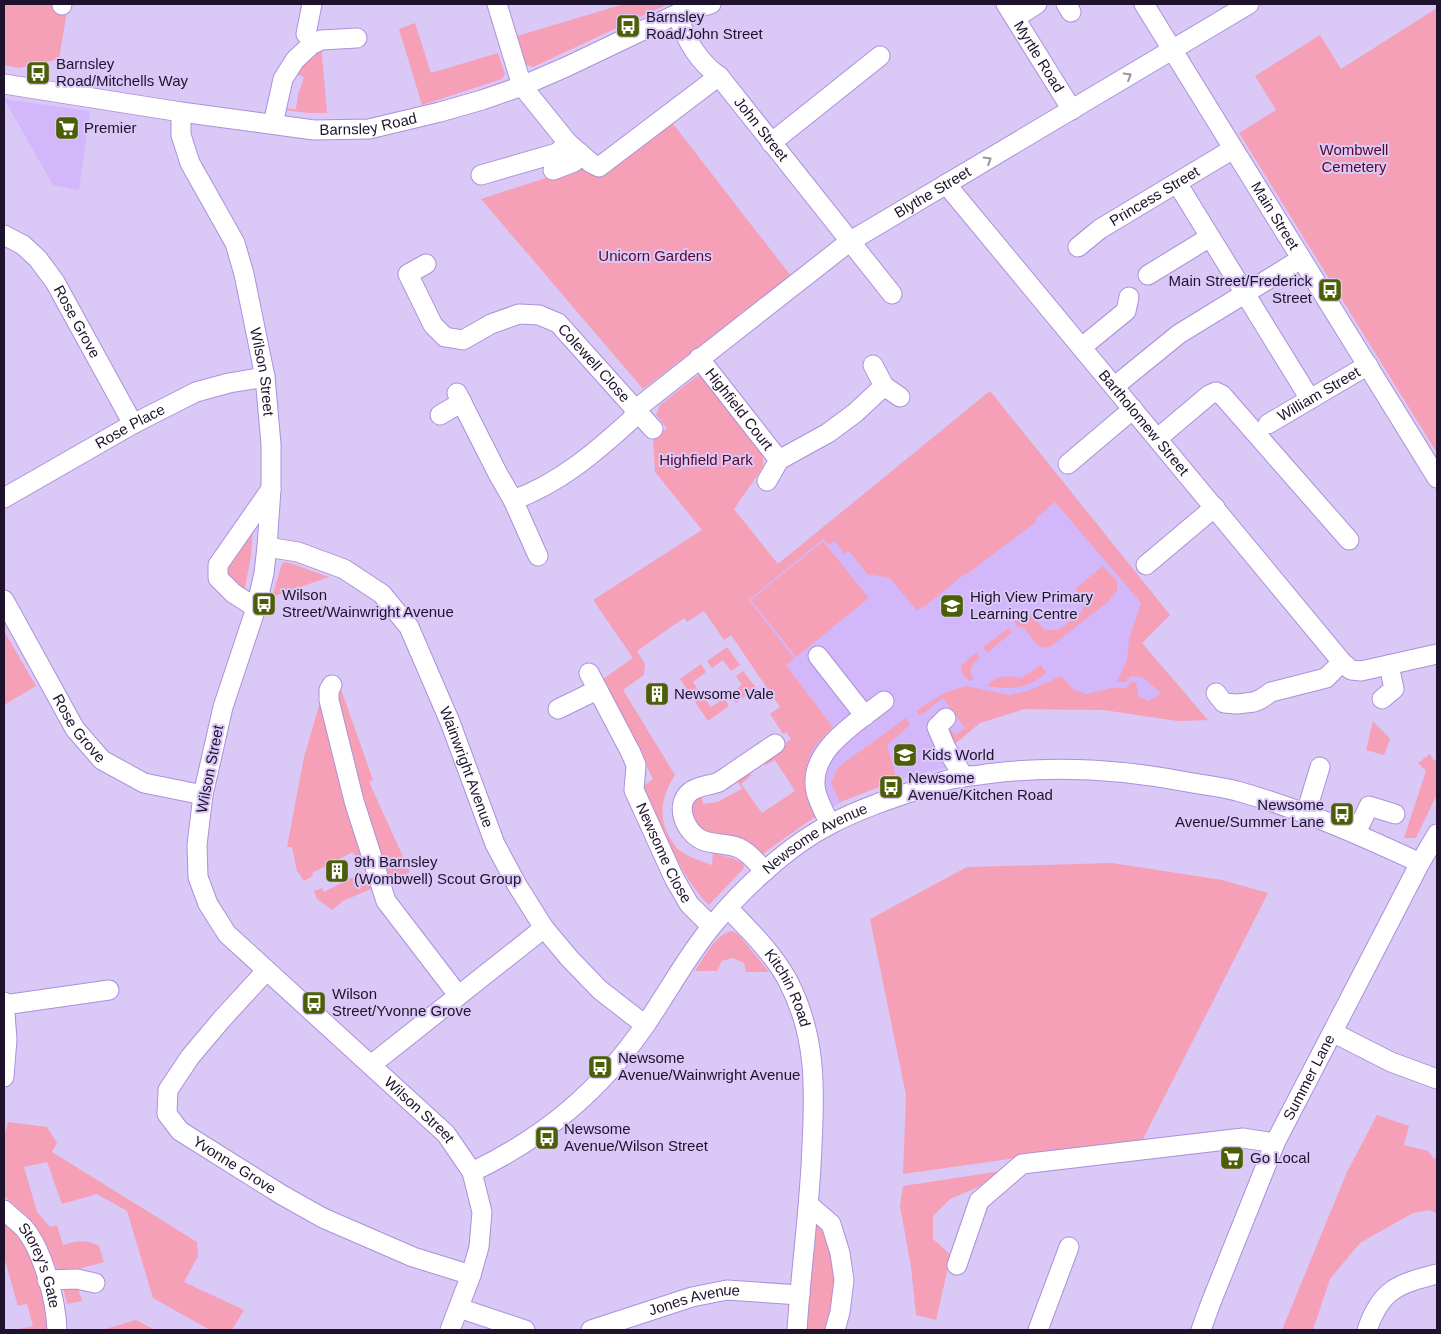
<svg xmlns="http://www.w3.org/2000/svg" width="1441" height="1334" font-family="Arial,sans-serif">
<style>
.built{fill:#d2b8fa}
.green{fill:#f5a0b7}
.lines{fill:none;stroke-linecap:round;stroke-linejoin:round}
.minor-casing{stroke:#ad90d9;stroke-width:21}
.minor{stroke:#fff;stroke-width:19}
.oneway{stroke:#9a94a0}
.labels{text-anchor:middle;stroke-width:4;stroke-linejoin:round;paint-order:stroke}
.poi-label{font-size:15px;fill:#1e122d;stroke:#dac8f7;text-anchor:start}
.street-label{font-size:15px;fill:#1e122d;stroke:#dac8f7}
.park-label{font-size:15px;fill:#59062a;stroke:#dac8f7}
</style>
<rect width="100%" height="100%" fill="#dac8f7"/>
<path class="built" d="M4,99L90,111L79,190L53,185Z
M990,391L1170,615L1142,643L1208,720L1178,721L1104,710L1024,709L980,723L951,747L963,763L897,780L841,802L816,816L806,787L805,770L811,751L821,737L833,727L734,598L778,564Z"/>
<path class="green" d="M4,4H54L53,8L67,11L59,59L19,68L4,65Z
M624,4H668L533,67L524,64L517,36Z
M1437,8V453L1239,133L1276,110L1255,76L1320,35L1341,69Z
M415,23L431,73L498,53L505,74L502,79L422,105L399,29Z
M321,44L327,113H309L283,110V108L296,109L298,95L304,77L293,73Z
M670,120L791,276L643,389L481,199L583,166Z
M700,374L763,456V467L734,509L778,564L990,391L1170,615L1142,643L1208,720L1178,721L1104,710L1024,709L980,723L951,747L948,727L955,735L965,728L943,698L920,716L916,711L944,693L966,686L1009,695L1028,691L1061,676L1074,690L1087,694L1112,688H1126L1132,681L1136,683L1139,697L1149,701L1161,693L1142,677L1131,676L1125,682H1117L1127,660L1129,639L1141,603L1055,502L1036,518V522L967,574L966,573L924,607L922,606L917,611L890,578L867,574L849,551L844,554L834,541L829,545L823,539L749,600L794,658L786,665L833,727C800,757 801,776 816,816L761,855L700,830L693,819L691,804L702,792L703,804L717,802L742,789L736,779L746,773L752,775L741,784L762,813L795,791L775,760L765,766L766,759L785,746L784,744L791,739L786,732L783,734L770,714L780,707L731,635L724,640L704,611L687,622L684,618L637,651L645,664L644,675L623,690L675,775C661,797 657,818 672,841C674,844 676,848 679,850C688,857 701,861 712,865L713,853L732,858L743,863L744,868L709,905C681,879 658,821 643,786L653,779L603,679L633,658L593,600L702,530L655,472L653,440L667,428L656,415L660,405Z
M253,527L251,556L244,593L240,592L239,584L227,576L225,569Z
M823,541L869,598L796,657L751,600Z
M287,562L329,577L272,597L282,563Z
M1103,566L1117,581V591L1107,603L1051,646L1043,648L1036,644L1023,627H1018L1014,621L1022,615L1033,617L1045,630H1058L1082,612L1084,600L1075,589Z
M1009,628L1012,632L987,653L983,647Z
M4,631L36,686L4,705Z
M727,647L740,665L731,671L723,660L712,668L707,661Z
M976,652L980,657L973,664L970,672L974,679L969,681L962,673L961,666Z
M701,664L706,672L693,682L699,691L692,696L680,679Z
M1041,665L1046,673C1029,689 1009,690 987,686C997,674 1007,676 1021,678Z
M743,671L756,688L736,703L730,694L742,685L736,676Z
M328,675H336L373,780L369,782L410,872L343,901L332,910L317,899L314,891L322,888L324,892L363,872L364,875L371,872L368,864L364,865L359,855L355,856L353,852L312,873L313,876L304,881L297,871L292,847H287L304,757Z
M703,696L711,707L724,698L729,706L708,721L695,702Z
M906,718L910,725L887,745L897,780L840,802L831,783L836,771L842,764Z
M1373,721L1390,739L1384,755L1366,750Z
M1430,754L1434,761L1437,759V794L1416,838H1404L1426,771L1418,763Z
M1112,863L1222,880L1268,893L1141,1143L1024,1157L903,1174L906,1095L870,919L967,867Z
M732,931L739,935L769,972H746L744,963L733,958L722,961L717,971H695C704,958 715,934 732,931Z
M1377,1115L1409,1126L1404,1145L1428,1151L1434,1159L1437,1157V1214L1430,1210L1413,1213L1360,1243L1330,1279L1313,1330H1282L1347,1172Z
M8,1122L47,1127L57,1143L52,1152L197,1242L198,1256L184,1282L244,1310L232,1330H210L153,1298L127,1211L97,1194L62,1204L47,1162L24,1167L37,1212L50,1227L57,1225L63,1245C77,1241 85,1239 99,1246L104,1262L75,1270L58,1271L45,1245L29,1218L4,1196V1137Z
M1008,1170L990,1182L950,1199L933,1216V1239L951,1255L936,1320L916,1315L911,1267L900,1206L903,1186Z
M4,1222C32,1242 41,1290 50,1323L46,1329L15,1330L33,1326L27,1304L18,1306L4,1257Z
M818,1223L826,1227L836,1282L829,1330H805L812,1229Z
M77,1284L82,1301L67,1304L63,1287Z
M136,1320L155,1330H102Z"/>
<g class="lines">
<defs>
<g id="minor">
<path d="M497,4L522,86L568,143L591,163L599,167L719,76"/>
<path id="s1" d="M1006,4L1072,110"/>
<path d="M1066,4L1071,12"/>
<path id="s2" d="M1144,4L1437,478"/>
<path d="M62,5V4"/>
<path id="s3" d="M677,14C685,38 697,61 719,76L892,294"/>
<path d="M1015,18L1037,4"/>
<path d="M306,34L312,4"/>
<path id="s4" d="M4,84L181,112L314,130L369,129L440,112L482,100L522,86L566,67L677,14L711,4"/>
<path id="s5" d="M181,112V135L190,163L235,243L244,274L265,377L271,444V489L267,547L264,573L256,608L223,707L203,795L197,845L198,877L208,904L227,934L446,1134L472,1172L482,1212L479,1247L471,1275L450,1330"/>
<path d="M273,124L283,79L295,60L311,45L321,40L357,38"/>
<path d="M771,143L880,56"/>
<path d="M553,170L574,162L580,153"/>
<path d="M481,175L557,153L568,143"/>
<path d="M1177,183L1310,399"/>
<path id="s6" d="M946,184L1342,662"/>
<path id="s7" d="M4,235L23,245L38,259L55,282L133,424"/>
<path id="s8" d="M1078,247L1100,229L1233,149"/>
<path id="s9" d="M426,264L408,274L433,325L445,337L463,340L491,324L519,314L539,315L558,323L653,429"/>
<path d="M1148,275L1210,237"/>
<path d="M1082,347L1126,311L1129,297"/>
<path id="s10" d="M699,358L779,460L828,433L855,413L884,386L873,365"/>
<path d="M884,386L900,397"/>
<path d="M1115,386L1179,334L1301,259"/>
<path d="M457,393L498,474L513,500C559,484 597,451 632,419L636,409"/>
<path id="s11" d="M636,409L849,242L1249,4"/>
<path d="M440,415L462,402"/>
<path id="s12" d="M1268,424L1368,365"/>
<path d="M1158,438L1209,395L1216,392L1222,395L1349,540"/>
<path d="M1068,464L1133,409"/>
<path d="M767,481L779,460"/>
<path id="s13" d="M4,498L133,424L196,392L229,383L265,377"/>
<path d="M513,500L538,556"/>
<path id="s14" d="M267,547L298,552L344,569L382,594L409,627L450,722L495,844L517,885L544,928L570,959L600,990L645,1025"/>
<path d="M1146,565L1215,507"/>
<path id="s15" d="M4,600L75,729L102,760L144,783L203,795"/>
<path d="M256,608L233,593L218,578V565L271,489"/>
<path d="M818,656L865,716"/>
<path id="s16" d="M589,673L631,753L636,765L634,790L674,878L689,904L711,926"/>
<path d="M332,685L329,690V700L354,801L386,901L458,995"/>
<path d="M1216,693L1224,703L1237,704L1254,702L1261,699L1271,692L1326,678L1342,662L1351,670L1361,671L1437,654"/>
<path d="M1382,699L1394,689L1389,665"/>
<path d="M558,709L597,690"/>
<path d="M946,718L937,727L946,748L964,777"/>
<path d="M1306,813L1320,767"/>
<path d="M830,824C825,814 819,803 816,792C807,751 856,723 884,701"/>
<path d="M1356,833L1369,806L1395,814"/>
<path d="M765,871C757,863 750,853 739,848C728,843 713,845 702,840C685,832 674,805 690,792C699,785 709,786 719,782L775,744"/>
<path id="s17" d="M728,908C750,931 773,953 788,981C816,1035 815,1086 812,1145C810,1207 801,1268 797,1330"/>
<path id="s18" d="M266,971L222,1019L190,1057L168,1090L167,1114L180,1131L282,1195L323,1218L413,1257L471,1275"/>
<path d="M4,1002L7,1039L4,1077"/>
<path d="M4,1005L109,990"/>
<path d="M1334,1033L1391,1062L1437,1079"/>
<path d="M371,1065L544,928"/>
<path id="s19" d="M472,1172C545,1137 600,1091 646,1024C668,992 687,956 712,926C742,889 789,845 831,824C859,809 890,799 920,789C931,786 941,781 952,779C963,776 975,776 986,774C1054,765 1120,769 1187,782C1204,785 1221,787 1237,791C1301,809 1360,835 1420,863"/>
<path d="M809,1205L831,1224L840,1253L844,1280L840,1312L835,1330"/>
<path id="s20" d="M4,1210C10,1216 18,1222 24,1228C43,1250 56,1301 57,1330"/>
<path d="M957,1265L979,1201L1022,1164L1243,1138L1275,1143"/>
<path d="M47,1280L77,1279L95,1283"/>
<path d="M459,1308L525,1330"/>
<path id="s21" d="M591,1330L692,1297L727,1290L800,1295"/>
<path d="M1038,1330L1069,1247"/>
<path id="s22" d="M1201,1330L1210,1305L1275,1143L1420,863L1437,834"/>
<path d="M1367,1330C1381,1289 1398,1284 1437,1274"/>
</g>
</defs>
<use href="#minor" class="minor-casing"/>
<use href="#minor" class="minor"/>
</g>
<defs><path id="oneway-chevron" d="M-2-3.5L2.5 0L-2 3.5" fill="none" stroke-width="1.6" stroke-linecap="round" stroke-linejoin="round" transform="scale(1.25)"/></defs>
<g class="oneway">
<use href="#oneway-chevron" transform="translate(1128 76) rotate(-31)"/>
<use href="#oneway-chevron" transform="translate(988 160) rotate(-31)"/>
</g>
<defs>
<symbol id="bus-square" viewBox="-11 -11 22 22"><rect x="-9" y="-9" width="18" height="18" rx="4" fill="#4d5f06" stroke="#dac8f7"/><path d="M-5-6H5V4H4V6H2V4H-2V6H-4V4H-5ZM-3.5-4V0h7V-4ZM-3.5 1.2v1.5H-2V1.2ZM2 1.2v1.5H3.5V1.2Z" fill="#fff"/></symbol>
<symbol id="supermarket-square" viewBox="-11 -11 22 22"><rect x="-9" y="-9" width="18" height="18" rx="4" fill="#4d5f06" stroke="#dac8f7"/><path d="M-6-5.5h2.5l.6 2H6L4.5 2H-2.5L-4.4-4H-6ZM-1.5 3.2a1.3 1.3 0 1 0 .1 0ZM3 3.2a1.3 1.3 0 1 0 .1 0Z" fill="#fff"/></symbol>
<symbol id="school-square" viewBox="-11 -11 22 22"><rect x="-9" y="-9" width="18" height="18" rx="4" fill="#4d5f06" stroke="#dac8f7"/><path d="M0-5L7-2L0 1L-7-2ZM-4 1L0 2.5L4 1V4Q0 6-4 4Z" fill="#fff"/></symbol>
<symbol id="building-square" viewBox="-11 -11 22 22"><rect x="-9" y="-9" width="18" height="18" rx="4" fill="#4d5f06" stroke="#dac8f7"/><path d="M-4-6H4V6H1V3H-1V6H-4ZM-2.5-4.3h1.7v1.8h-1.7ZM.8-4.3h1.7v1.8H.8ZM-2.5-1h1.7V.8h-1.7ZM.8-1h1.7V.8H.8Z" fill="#fff"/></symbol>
</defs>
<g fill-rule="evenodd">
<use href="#bus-square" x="614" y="12" width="28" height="28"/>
<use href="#bus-square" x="24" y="59" width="28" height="28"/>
<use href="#supermarket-square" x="53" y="114" width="28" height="28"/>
<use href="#bus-square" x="1316" y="276" width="28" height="28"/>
<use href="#bus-square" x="250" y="590" width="28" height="28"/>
<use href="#school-square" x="938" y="592" width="28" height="28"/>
<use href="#building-square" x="643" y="680" width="28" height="28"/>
<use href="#school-square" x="891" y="741" width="28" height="28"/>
<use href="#bus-square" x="877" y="773" width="28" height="28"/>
<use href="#bus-square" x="1328" y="800" width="28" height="28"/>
<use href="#building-square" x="323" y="857" width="28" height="28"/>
<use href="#bus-square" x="300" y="989" width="28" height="28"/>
<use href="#bus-square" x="586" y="1053" width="28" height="28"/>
<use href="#bus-square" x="533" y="1124" width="28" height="28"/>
<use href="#supermarket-square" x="1218" y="1144" width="28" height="28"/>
</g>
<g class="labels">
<g class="poi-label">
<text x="646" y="22">Barnsley<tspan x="646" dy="17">Road/John Street</tspan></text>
<text x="56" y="69">Barnsley<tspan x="56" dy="17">Road/Mitchells Way</tspan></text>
<text x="84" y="133">Premier</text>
<text x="1312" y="286" text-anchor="end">Main Street/Frederick<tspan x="1312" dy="17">Street</tspan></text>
<text x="282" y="600">Wilson<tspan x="282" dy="17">Street/Wainwright Avenue</tspan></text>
<text x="970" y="602">High View Primary<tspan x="970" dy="17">Learning Centre</tspan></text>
<text x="674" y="699">Newsome Vale</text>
<text x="922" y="760">Kids World</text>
<text x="908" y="783">Newsome<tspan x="908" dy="17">Avenue/Kitchen Road</tspan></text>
<text x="1324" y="810" text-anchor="end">Newsome<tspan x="1324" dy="17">Avenue/Summer Lane</tspan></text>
<text x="354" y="867">9th Barnsley<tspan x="354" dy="17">(Wombwell) Scout Group</tspan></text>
<text x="332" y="999">Wilson<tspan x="332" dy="17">Street/Yvonne Grove</tspan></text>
<text x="618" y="1063">Newsome<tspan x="618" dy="17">Avenue/Wainwright Avenue</tspan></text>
<text x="564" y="1134">Newsome<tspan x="564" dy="17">Avenue/Wilson Street</tspan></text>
<text x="1250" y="1163">Go Local</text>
</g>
<g class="street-label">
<text dy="5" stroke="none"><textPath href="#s1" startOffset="62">Myrtle Road</textPath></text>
<text dy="5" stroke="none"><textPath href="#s4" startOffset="368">Barnsley Road</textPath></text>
<text dy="5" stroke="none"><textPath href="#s3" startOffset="144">John Street</textPath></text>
<text dy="5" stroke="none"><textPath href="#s11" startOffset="368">Blythe Street</textPath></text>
<text dy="5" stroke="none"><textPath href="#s8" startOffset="92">Princess Street</textPath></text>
<text dy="5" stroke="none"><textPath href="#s2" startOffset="249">Main Street</textPath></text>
<text dy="5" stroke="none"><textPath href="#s7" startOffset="116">Rose Grove</textPath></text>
<text dy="5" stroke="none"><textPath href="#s9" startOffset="269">Colewell Close</textPath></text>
<text dy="5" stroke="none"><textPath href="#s5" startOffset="276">Wilson Street</textPath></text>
<text dy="5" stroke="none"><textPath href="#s12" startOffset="59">William Street</textPath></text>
<text dy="5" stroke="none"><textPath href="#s10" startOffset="65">Highfield Court</textPath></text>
<text dy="5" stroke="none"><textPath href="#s6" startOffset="310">Bartholomew Street</textPath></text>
<text dy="5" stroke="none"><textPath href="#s13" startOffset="145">Rose Place</textPath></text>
<text dy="5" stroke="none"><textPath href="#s15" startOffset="149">Rose Grove</textPath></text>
<text dy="5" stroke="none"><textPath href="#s14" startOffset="320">Wainwright Avenue</textPath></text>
<text transform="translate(210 769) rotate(-79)" y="5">Wilson Street</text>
<text dy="5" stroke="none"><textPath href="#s19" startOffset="486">Newsome Avenue</textPath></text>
<text dy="5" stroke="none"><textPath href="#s16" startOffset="198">Newsome Close</textPath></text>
<text dy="5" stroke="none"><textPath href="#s17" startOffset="101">Kitchin Road</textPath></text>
<text dy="5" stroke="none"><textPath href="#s22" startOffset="275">Summer Lane</textPath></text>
<text dy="5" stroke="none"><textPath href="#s5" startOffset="1116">Wilson Street</textPath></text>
<text dy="5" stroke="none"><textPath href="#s18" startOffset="264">Yvonne Grove</textPath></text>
<text dy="5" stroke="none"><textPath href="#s20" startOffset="68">Storey's Gate</textPath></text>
<text dy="5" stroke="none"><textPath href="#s21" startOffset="108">Jones Avenue</textPath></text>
</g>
<g class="park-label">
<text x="1354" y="155">Wombwell<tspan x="1354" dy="17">Cemetery</tspan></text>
<text x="655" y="261">Unicorn Gardens</text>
<text x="706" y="465">Highfield Park</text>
</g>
</g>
<rect width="1441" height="1334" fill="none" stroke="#1e122d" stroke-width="10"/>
</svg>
